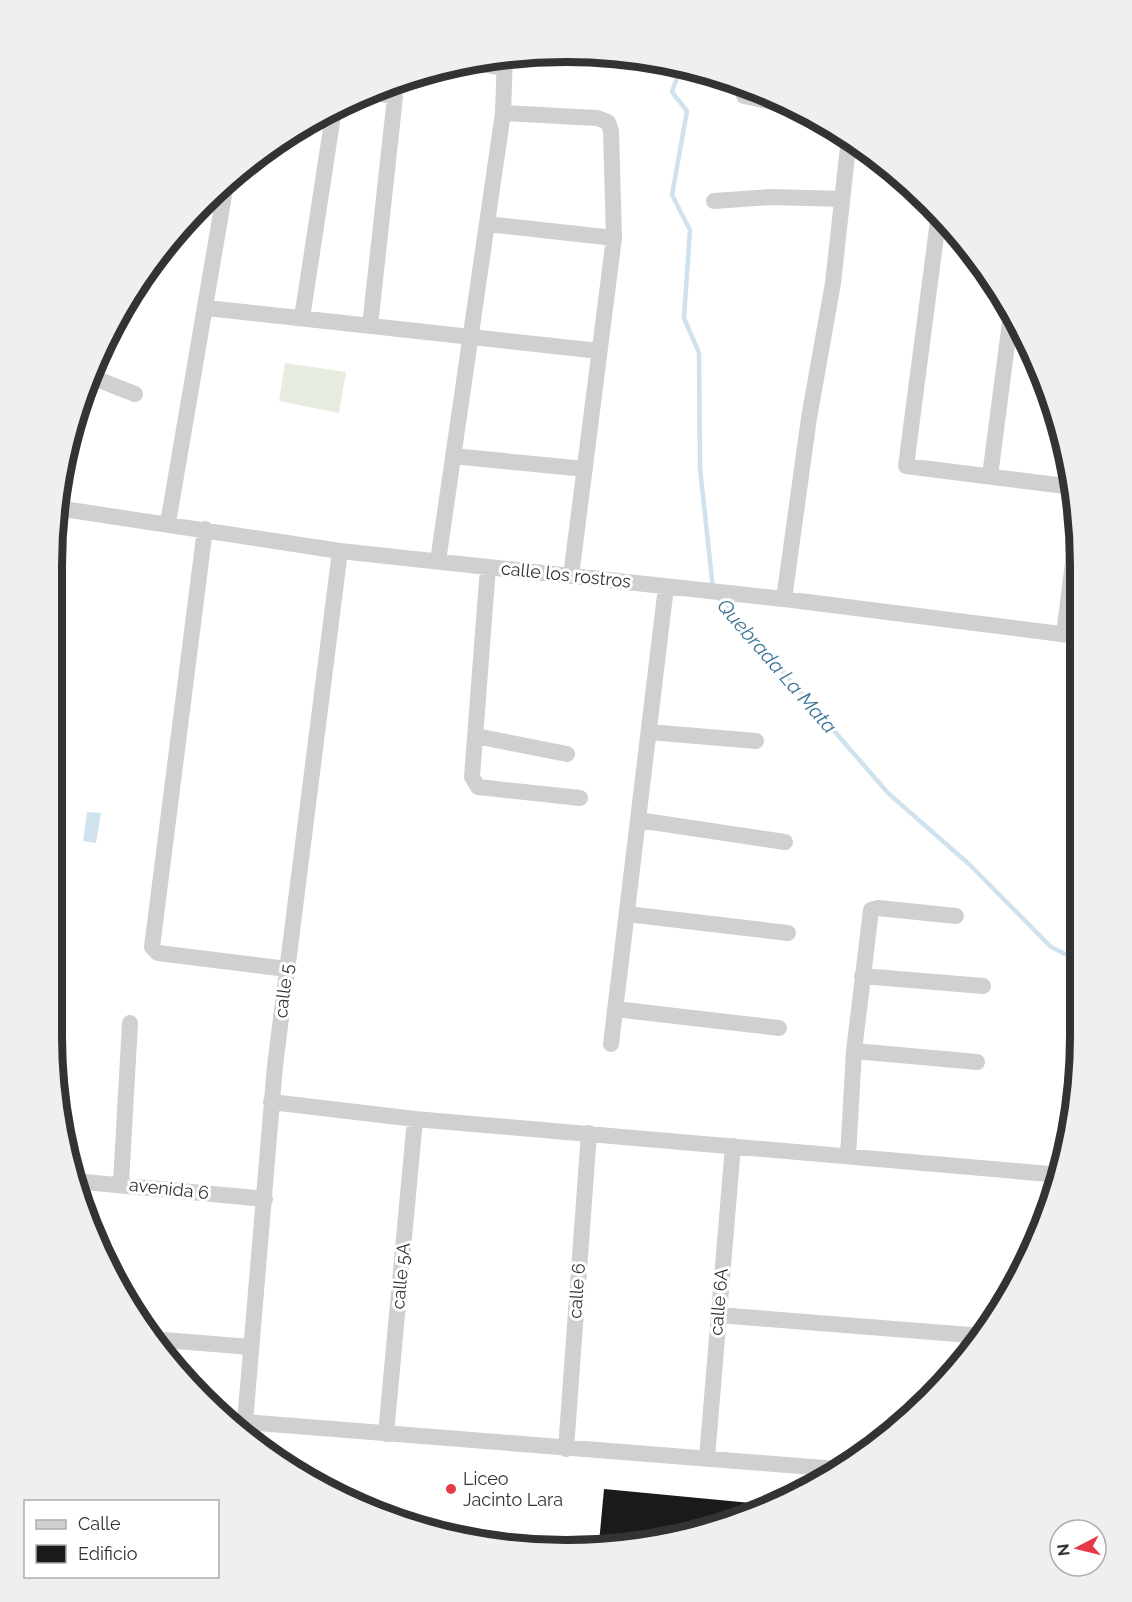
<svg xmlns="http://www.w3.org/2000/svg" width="1132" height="1602" font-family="Raleway,sans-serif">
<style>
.green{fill:#e6ecdf}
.water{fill:#cfe2ee}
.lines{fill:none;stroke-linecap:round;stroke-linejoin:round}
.stream{stroke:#cfe2ee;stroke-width:4.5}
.building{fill:#1a1a1a}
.street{stroke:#d0d0d0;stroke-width:16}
.poi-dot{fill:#e63946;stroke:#fff;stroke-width:2}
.labels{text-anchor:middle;stroke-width:6;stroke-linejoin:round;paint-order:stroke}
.street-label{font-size:18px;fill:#333;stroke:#fff}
.poi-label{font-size:18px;fill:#333;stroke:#fff;text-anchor:start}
.water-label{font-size:20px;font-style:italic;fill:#3f7597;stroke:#fff}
.rim{fill:none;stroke:#333;stroke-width:8}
</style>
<rect width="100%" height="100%" fill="#fff"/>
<path class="green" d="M285,363L346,372L339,413L279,401Z"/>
<path class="water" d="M87,812L101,813L96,843L83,841Z"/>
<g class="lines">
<path class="stream" d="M681,66L672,92L687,111L672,195L690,230L684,318L699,353L700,468L713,589
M717,596L888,793L970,865L1051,947L1079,961"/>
</g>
<path class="building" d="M604,1489L773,1505L666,1541L599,1543Z"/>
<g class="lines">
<path class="street" d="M470,62L503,68
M744,96L800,108
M503,113L597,118L608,122L611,131L614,238L571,576
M714,201L771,197L842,199
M939,213L906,466L1073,487
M487,224L614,238
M207,308L599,351
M302,318L334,109
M370,326L395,97L371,92
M94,378L135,394
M453,456L585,469
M990,476L1011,314
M57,508L340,551L784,599L1077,636
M168,523L227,178
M205,529L152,947L158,953L287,969
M438,561L503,113L505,55
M488,567L472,777L478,787L580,798
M784,599L809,418L833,283L849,138
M1064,634L1077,531
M649,732L756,741
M476,736L567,754
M638,820L785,842
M627,914L788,933
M862,976L983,986
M615,1009L779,1028
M611,1044L666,587
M854,1051L977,1062
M271,1102L415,1119L1061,1175
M848,1156L854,1051L871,910L878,908L956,916
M74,1181L265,1199
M121,1183L130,1023
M718,1315L983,1336
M152,1339L250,1347
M245,1422L837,1469
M244,1434L275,1066L340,551
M386,1434L415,1119
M566,1449L589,1133
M707,1458L733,1146"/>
</g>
<circle class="poi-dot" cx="451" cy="1489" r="6"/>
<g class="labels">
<g class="street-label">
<text transform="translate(566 575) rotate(6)" y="6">calle los rostros</text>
<text transform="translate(284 991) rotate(-83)" y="6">calle 5</text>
<text transform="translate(169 1189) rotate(6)" y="6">avenida 6</text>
<text transform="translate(401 1276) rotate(-85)" y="6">calle 5A</text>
<text transform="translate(577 1291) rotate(-86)" y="6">calle 6</text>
<text transform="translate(719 1302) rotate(-85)" y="6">calle 6A</text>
</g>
<g class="poi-label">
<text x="463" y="1485">Liceo<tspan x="463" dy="21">Jacinto Lara</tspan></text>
</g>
<g class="water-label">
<text transform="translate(777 666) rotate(49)" y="7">Quebrada La Mata</text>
</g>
</g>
<path d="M0 0H1132V1602H0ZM566 62H566A504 504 0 0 1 1070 566V1036A504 504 0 0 1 566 1540H566A504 504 0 0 1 62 1036V566A504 504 0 0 1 566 62Z" fill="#efefef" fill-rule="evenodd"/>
<path class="rim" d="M566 62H566A504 504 0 0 1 1070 566V1036A504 504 0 0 1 566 1540H566A504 504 0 0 1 62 1036V566A504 504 0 0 1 566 62Z"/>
<rect x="24" y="1500" width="195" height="78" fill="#ffffff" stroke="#adadad" stroke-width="1.5"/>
<rect x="36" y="1520" width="30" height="9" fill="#d0d0d0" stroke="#adadad" stroke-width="1.5"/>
<text x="78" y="1530" font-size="18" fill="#333333">Calle</text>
<rect x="36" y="1545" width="30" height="18" fill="#1a1a1a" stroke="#adadad" stroke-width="1.5"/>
<text x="78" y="1560" font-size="18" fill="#333333">Edificio</text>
<g transform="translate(1078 1548) rotate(263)"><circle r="28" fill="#ffffff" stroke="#adadad" stroke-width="1.5"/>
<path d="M0-4.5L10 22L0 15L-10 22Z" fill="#e63946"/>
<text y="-9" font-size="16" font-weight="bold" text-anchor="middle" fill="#333333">N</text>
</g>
</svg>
